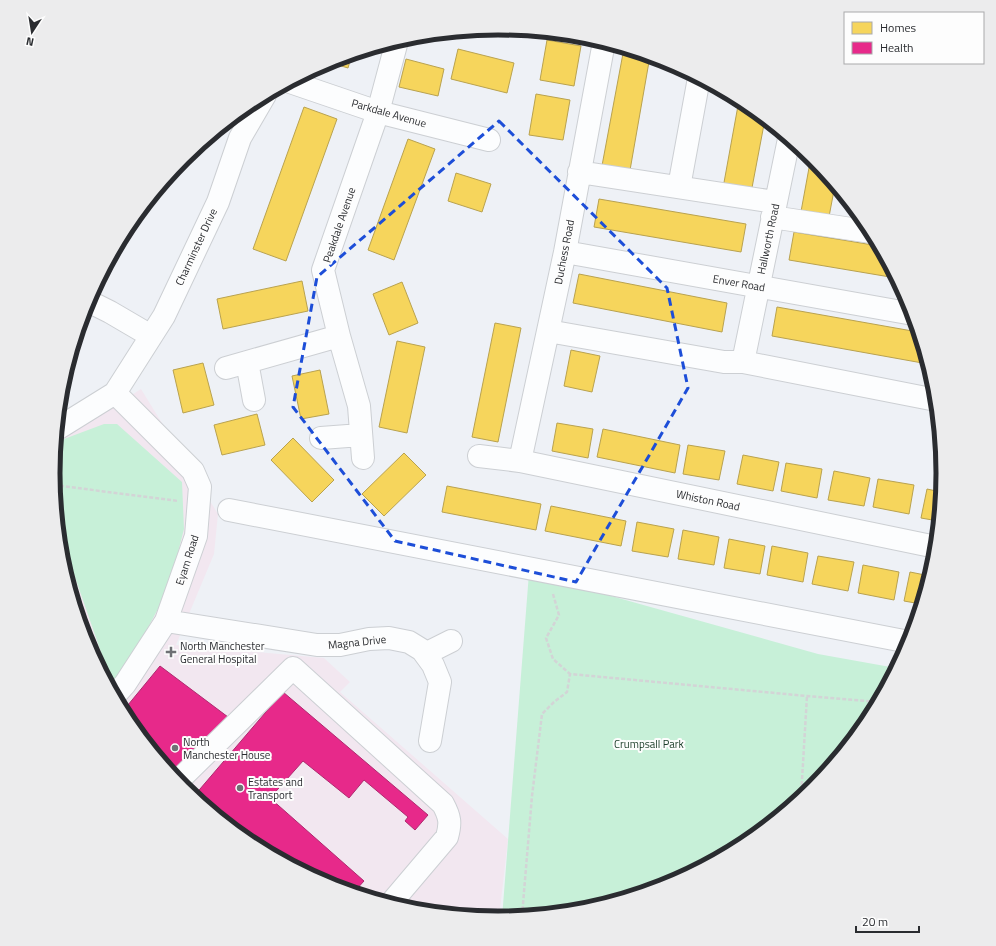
<svg xmlns="http://www.w3.org/2000/svg" width="996" height="946" font-family="'Titillium Web',sans-serif">
<style>
.medical{fill:#f2e7f0}
.green{fill:#c7f0d8}
.homes{fill:#f6d55c;stroke:#b9a24f}
.health{fill:#e7298a;stroke:#ae2a6f}
.lines{fill:none;stroke-linecap:round;stroke-linejoin:round}
.minor-casing{stroke:#cccfd3;stroke-width:24}
.path{stroke:#d3d4d6;stroke-width:2.5;stroke-dasharray:4 2;stroke-linecap:butt}
.minor{stroke:#fcfdfe;stroke-width:22}
.marked{fill:none;stroke:#1d4ed8;stroke-width:3;stroke-dasharray:8 5;stroke-linejoin:round}
.poi-dot{fill:#6f7175;stroke:#fdfdfd;stroke-width:1.5}
.labels{text-anchor:middle;stroke-width:4;stroke-linejoin:round;paint-order:stroke}
.street-label{font-size:11px;fill:#2a2c30;stroke:#fdfdfd}
.poi-label{font-size:11px;fill:#2a2c30;stroke:#fdfdfd;text-anchor:start}
.park-label{font-size:11px;fill:#193c27;stroke:#fdfdfd}
.rim{fill:none;stroke:#2a2c30;stroke-width:5}
</style>
<rect width="100%" height="100%" fill="#eef1f6"/>
<path class="medical" d="M141,389L218,514L214,554L176,645L324,658L350,682L340,692L508,839L499,918L411,909L327,884L251,843L183,787L128,720L87,643L62,560L53,473L56,442L63,439Z"/>
<path class="green" d="M104,424H117L182,482L184,529L176,560L159,607L136,650L112,684L59,531L53,473L56,442Z
M529,573L818,654L896,668L868,720L813,788L745,843L668,884L585,909L502,918Z"/>
<path class="homes" d="M547,40L581,46L574,86L540,80Z
M624,48L650,56L629,176L601,171Z
M458,49L514,63L507,93L451,79Z
M352,54L348,68L328,62Z
M406,59L444,69L438,96L399,87Z
M536,94L570,100L563,140L529,135Z
M739,100L745,103L765,119L751,193L723,188Z
M304,107L337,119L286,261L253,249Z
M408,139L435,149L394,260L368,250Z
M811,157L835,185L828,222L800,217Z
M456,173L491,184L482,212L448,201Z
M599,199L746,224L741,252L594,227Z
M794,232L879,246L896,278L789,260Z
M579,274L727,303L722,332L573,303Z
M302,281L308,311L223,329L217,299Z
M402,282L418,323L389,335L373,294Z
M777,307L918,332L928,364L772,336Z
M495,323L521,328L498,442L472,437Z
M397,341L425,347L407,433L379,427Z
M571,350L600,356L592,392L564,386Z
M203,363L214,405L183,413L173,370Z
M320,370L329,414L301,419L292,376Z
M257,414L265,445L222,455L214,425Z
M557,423L593,429L588,458L552,451Z
M603,429L680,445L675,473L597,457Z
M293,438L334,480L312,502L271,460Z
M688,445L725,451L719,480L683,474Z
M404,453L426,475L384,516L362,494Z
M743,455L779,462L773,491L737,484Z
M786,463L822,469L817,498L781,491Z
M834,471L870,478L864,506L828,500Z
M878,479L914,485L909,514L873,507Z
M447,486L541,504L536,530L442,512Z
M927,489L941,492L938,521L921,518Z
M551,506L626,521L621,546L545,531Z
M637,522L674,529L668,557L632,551Z
M683,530L719,537L714,565L678,559Z
M729,539L765,546L760,574L724,568Z
M772,546L808,553L803,582L767,575Z
M818,556L854,562L848,591L812,584Z
M863,565L899,572L894,600L858,593Z
M910,572L930,576L921,604L904,601Z"/>
<path class="health" d="M160,666L228,717L173,775L128,720L123,711Z
M283,692L428,815L415,830L405,821L408,817L364,780L349,798L303,761L270,798L364,881L354,892L327,884L251,843L194,796Z"/>
<g class="lines">
<defs>
<path id="minor" d="M290,82L378,112L489,140
M579,172L775,202
M679,187L699,78
M772,217L871,232
M565,252L913,314
M88,301L110,312L151,336
M548,331L724,362H743L936,400
M247,362L254,400
M743,362L789,139
M226,368L339,336
M57,429L115,393L164,316L218,202L240,138L265,95
M321,438L361,435
M479,456L520,461L936,547
M363,458L359,406L339,336L323,270L378,112L397,41
M520,461L565,252L604,42
M229,510L909,642
M166,621L317,645H340L369,639L389,638L409,642L422,650L433,665L440,682L430,741
M425,654L451,641
M115,695L125,684L166,621L196,536L200,487L193,471L115,393
M178,781L293,668L443,804C450,817 451,823 447,837L391,903"/>
</defs>
<use href="#minor" class="minor-casing"/>
<path class="path" d="M54,485L178,501
M553,594L559,615L546,638L553,659L570,674
M801,797L807,696
M522,916L532,796L542,714L554,702L567,692L570,674L807,696L878,702"/>
<use href="#minor" class="minor"/>
</g>
<path class="marked" d="M499,121L667,288L688,388L576,582L395,541L293,407L317,277Z"/>
<g class="poi-dot">
<path d="M169 646h4v4h4v4h-4v4h-4v-4h-4v-4h4z"/>
<circle cx="175" cy="748" r="4"/>
<circle cx="240" cy="788" r="4"/>
</g>
<g class="labels">
<g class="street-label">
<text transform="translate(389 113) rotate(16)" y="4">Parkdale Avenue</text>
<text transform="translate(339 225) rotate(-71)" y="4">Peakdale Avenue</text>
<text transform="translate(768 239) rotate(-78)" y="4">Hallworth Road</text>
<text transform="translate(196 247) rotate(-65)" y="4">Charminster Drive</text>
<text transform="translate(564 252) rotate(-79)" y="4">Duchess Road</text>
<text transform="translate(739 283) rotate(10)" y="4">Enver Road</text>
<text transform="translate(708 500) rotate(12)" y="4">Whiston Road</text>
<text transform="translate(187 560) rotate(-72)" y="4">Eyam Road</text>
<text transform="translate(357 642) rotate(-6)" y="4">Magna Drive</text>
</g>
<g class="poi-label">
<text x="180" y="650">North Manchester<tspan x="180" dy="13">General Hospital</tspan></text>
<text x="183" y="746">North<tspan x="183" dy="13">Manchester House</tspan></text>
<text x="248" y="786">Estates and<tspan x="248" dy="13">Transport</tspan></text>
</g>
<g class="park-label">
<text x="649" y="748">Crumpsall Park</text>
</g>
</g>
<path d="M0 0H996V946H0ZM60 473a438 438 0 1 1 876 0a438 438 0 1 1-876 0Z" fill="#ececed" fill-rule="evenodd"/>
<path class="rim" d="M60 473a438 438 0 1 1 876 0a438 438 0 1 1-876 0Z"/>
<rect x="844" y="12" width="140" height="52" fill="#fdfdfd" stroke="#a9a9ab"/>
<rect x="852" y="22" width="20" height="12" fill="#f6d55c" stroke="#a9a9ab"/>
<text x="880" y="32" font-size="12" fill="#2a2c30">Homes</text>
<rect x="852" y="42" width="20" height="12" fill="#e7298a" stroke="#a9a9ab"/>
<text x="880" y="52" font-size="12" fill="#2a2c30">Health</text>
<g transform="translate(32 32) rotate(192)" stroke="#fdfdfd" stroke-width="3" paint-order="stroke">
<path d="M0-3L7 15L0 10L-7 15Z" fill="#2a2c30"/>
<text y="-6" font-size="11" font-weight="bold" text-anchor="middle" fill="#2a2c30">N</text>
</g>
<path d="M856 926v6h63v-6" fill="none" stroke="#2a2c30" stroke-width="2"/>
<text x="862" y="926" font-size="12" fill="#2a2c30" stroke="#fdfdfd" stroke-width="3" paint-order="stroke">20 m</text>
</svg>
